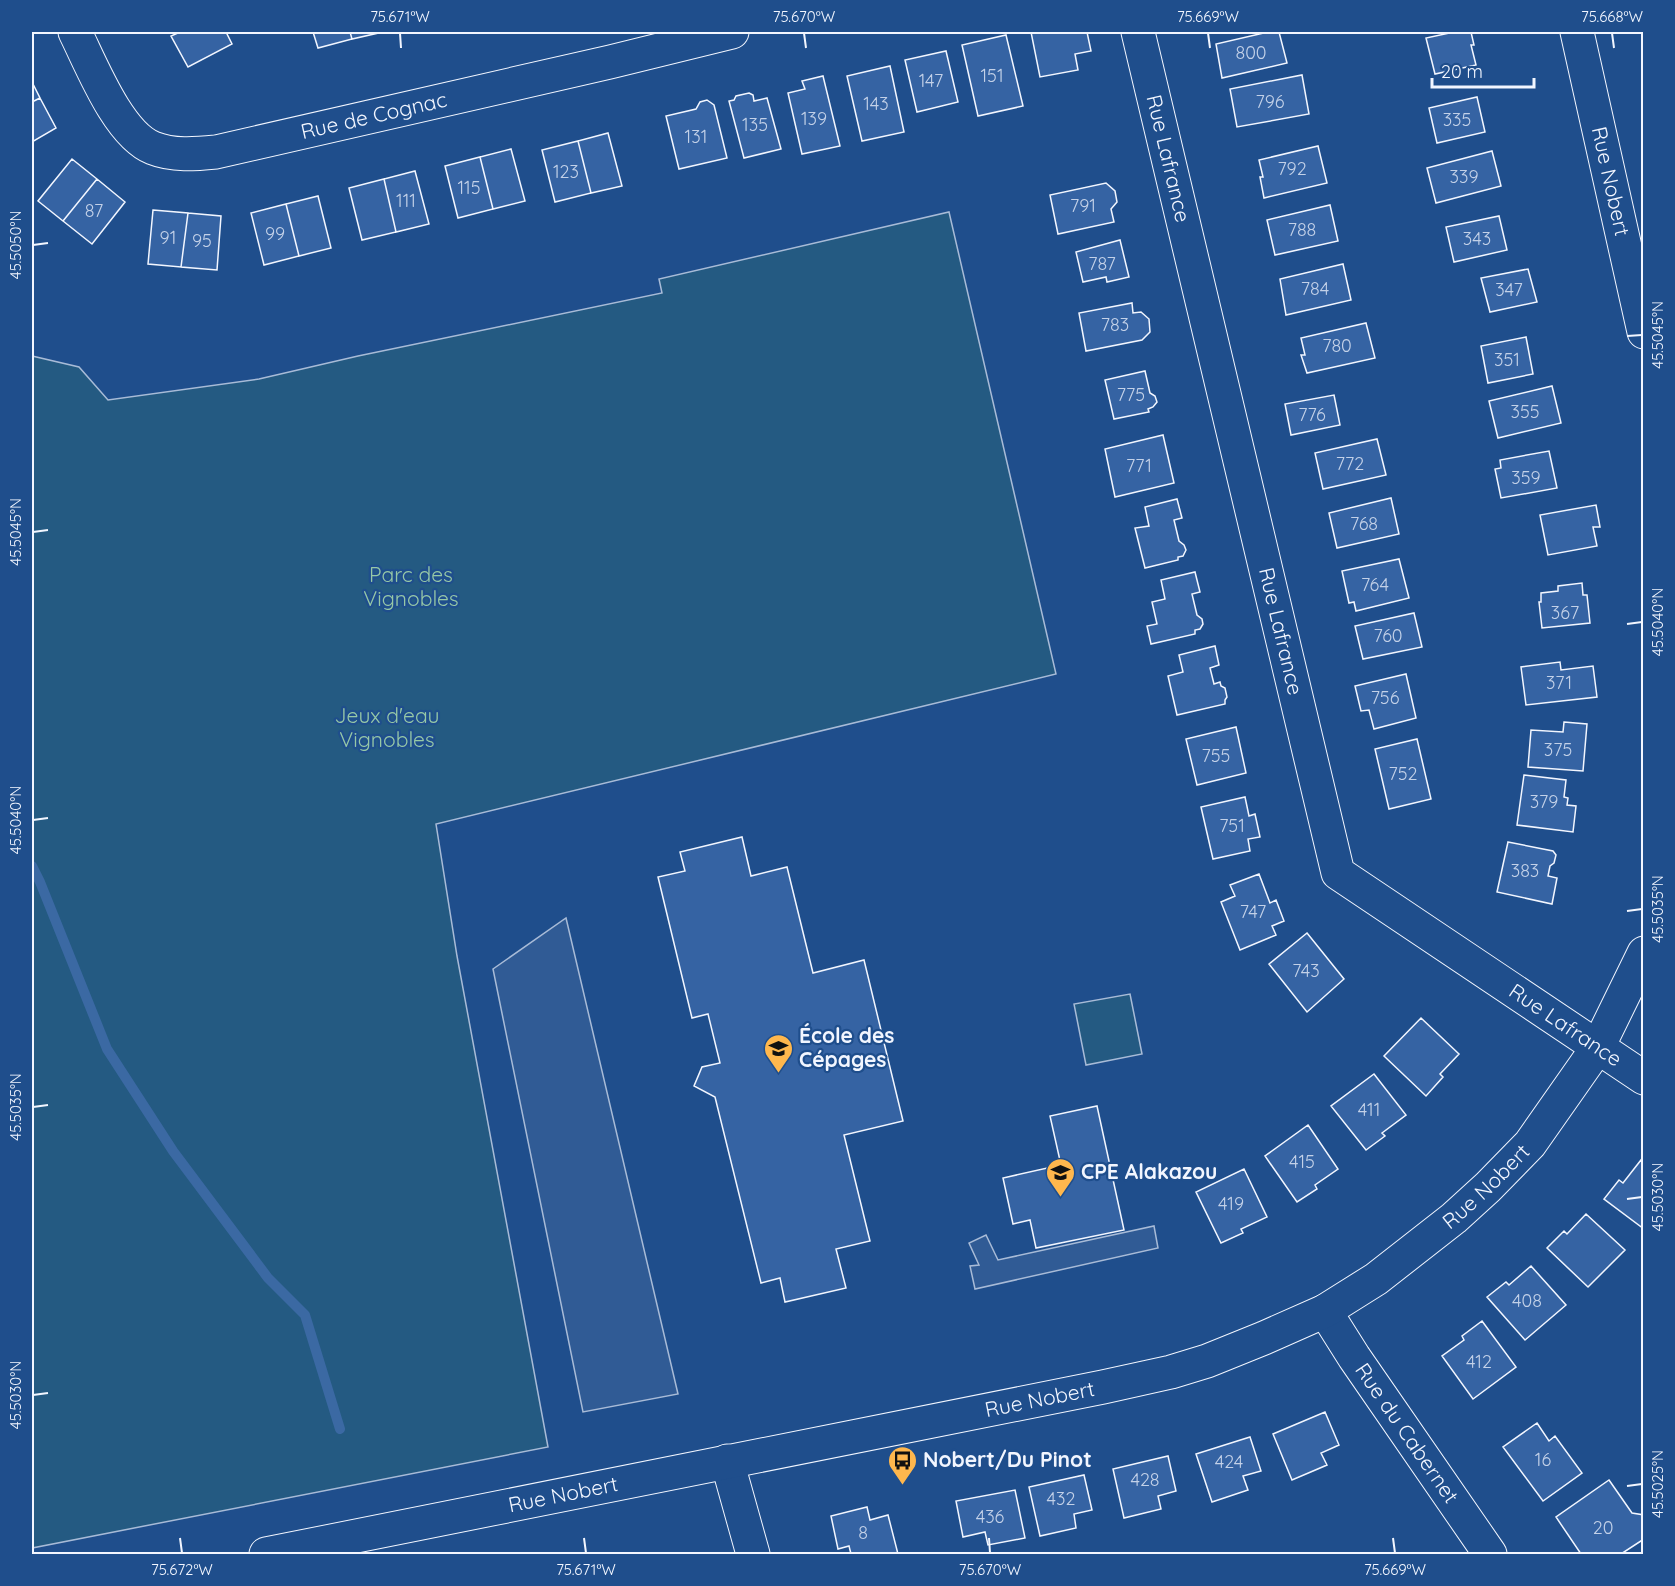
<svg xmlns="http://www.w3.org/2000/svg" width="1675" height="1586" font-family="Quicksand,sans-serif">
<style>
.green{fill:#245a82;stroke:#a8bbd7;stroke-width:1.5}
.parking{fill:#305b95;stroke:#a8bbd7;stroke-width:1.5}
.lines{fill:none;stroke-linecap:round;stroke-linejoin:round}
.stream{stroke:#3b69a3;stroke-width:10}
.building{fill:#3563a3;stroke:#f2f6ff;stroke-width:1.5}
.minor-casing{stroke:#f2f6ff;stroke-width:35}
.minor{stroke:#1f4e8c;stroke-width:33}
.ticks{fill:none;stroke:#f2f6ff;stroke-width:2}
.labels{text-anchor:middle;stroke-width:4.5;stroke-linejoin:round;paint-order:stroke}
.number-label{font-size:18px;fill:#c3d1e8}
.street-label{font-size:21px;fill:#f2f6ff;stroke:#1f4e8c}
.park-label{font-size:21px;fill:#97c8a6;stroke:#1f4e8c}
.poi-label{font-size:21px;font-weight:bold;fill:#f2f6ff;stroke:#1f4e8c;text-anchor:start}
.neatline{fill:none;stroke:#f2f6ff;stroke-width:2}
.ticks-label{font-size:15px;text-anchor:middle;fill:#f2f6ff}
</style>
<rect width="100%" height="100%" fill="#1f4e8c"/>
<path class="green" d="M949,212L1056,674L436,824L457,956L548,1447L32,1548V356L79,367L108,400L259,379L358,356L662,293L659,279Z
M1130,994L1142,1054L1086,1065L1074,1004Z"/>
<path class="parking" d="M566,918L678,1394L583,1412L493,969Z
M1154,1226L1158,1248L975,1289L970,1266L979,1265L969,1243L986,1235L998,1260Z"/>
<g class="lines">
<path class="stream" d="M32,866L40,882L107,1049L173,1151L268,1278L305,1315L340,1429"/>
</g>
<path class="building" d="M180,32H226L232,44L188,67L171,36Z
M313,32H350L352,39L318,48Z
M350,32H383L352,39Z
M1031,32H1087L1091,51L1075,54L1078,70L1040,77Z
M1268,32H1279L1287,63L1222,78L1216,44Z
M1454,32H1471L1474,45H1471L1476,65L1435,74L1426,38Z
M1006,35L1023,106L978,116L962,45Z
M946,51L958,102L917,112L905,60Z
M890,66L904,132L862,141L847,76Z
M1302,75L1309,114L1237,127L1230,89Z
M823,76L840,146L802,154L788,93L805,89L802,81Z
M32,82L40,98L32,102Z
M749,93L753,95L754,101L767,98L781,149L744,158L729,101L734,100L736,96Z
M1477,97L1485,132L1437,143L1429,108Z
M40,98L56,128L32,142V102Z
M707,100L714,105L727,158L679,169L666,116L696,109L700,102Z
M608,133L622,186L591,193L578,141Z
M578,141L591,193L555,202L542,150Z
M1318,146L1327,183L1264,198L1260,177H1263L1259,160Z
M511,149L525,201L493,209L480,157Z
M1492,151L1501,186L1436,203L1427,168Z
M480,157L493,209L458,218L445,166Z
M72,159L97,179L63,221L38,201Z
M415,171L429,224L396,232L384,179Z
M97,179L125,202L92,244L63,221Z
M384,179L396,232L362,240L349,188Z
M1106,183L1115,191L1117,202L1111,209L1114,222L1058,234L1050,195Z
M318,196L331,248L299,256L286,204Z
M286,204L299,256L264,265L251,213Z
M1330,205L1338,241L1275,255L1267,220Z
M153,210L188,213L181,267L148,264Z
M188,213L221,216L217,270L181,267Z
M1499,216L1507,250L1454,262L1446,227Z
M1120,240L1129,277L1107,282L1106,277L1083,282L1076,252Z
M1343,264L1351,300L1286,315L1280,279Z
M1528,269L1537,302L1490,312L1481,278Z
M1132,303L1133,313L1141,312L1149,319L1150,332L1142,340L1086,351L1079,313Z
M1366,323L1375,358L1307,373L1301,355H1305L1301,338Z
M1526,337L1533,374L1488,383L1481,346Z
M1145,371L1150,393L1155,396L1157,402L1153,407L1148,409L1149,412L1114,419L1105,380Z
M1552,386L1561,423L1498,438L1489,401Z
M1334,395L1340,425L1291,435L1285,404Z
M1163,435L1174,483L1115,497L1105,449Z
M1377,439L1386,475L1323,489L1315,453Z
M1549,451L1557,488L1501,498L1495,469L1501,468L1500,460Z
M1391,498L1399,534L1337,548L1329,513Z
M1177,499L1182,518L1174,520L1179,541L1184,545L1186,550L1183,556L1178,557V560L1145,568L1135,528L1149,526L1145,507Z
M1596,505L1600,527H1593L1597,546L1548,555L1540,515Z
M1399,559L1409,598L1356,611L1354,602L1349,603L1342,571Z
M1195,572L1200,592L1192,594L1197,615L1202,619L1203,624L1200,629L1195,630V634L1151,644L1147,626L1157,624L1152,602L1165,599L1161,580Z
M1582,583L1583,595H1587L1590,623L1542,628L1539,602H1541V593L1558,591V586Z
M1414,613L1422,647L1363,659L1355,626Z
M1215,646L1219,665L1210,668L1214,684L1220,682L1221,686L1225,688L1227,697L1225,700V704L1177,715L1168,676L1183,672L1179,655Z
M1560,662L1561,670L1593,666L1597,697L1526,705L1521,667Z
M1406,674L1416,718L1374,729L1369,710L1361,711L1355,686Z
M1564,722L1587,724L1583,771L1528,767L1531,730L1563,732Z
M1236,727L1246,773L1197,785L1186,739Z
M1417,739L1431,799L1389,809L1375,749Z
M1524,775L1566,780L1564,797L1568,798L1567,805L1576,806L1573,832L1517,825Z
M1245,797L1249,816L1255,814L1260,837L1248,839L1250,851L1213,859L1201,807Z
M742,837L751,876L787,867L813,973L864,960L903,1121L844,1135L870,1241L836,1249L846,1288L785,1302L780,1278L761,1283L715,1097L694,1086L702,1067L720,1063L708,1014L692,1018L658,877L685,871L680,852Z
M1508,842L1553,851L1556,855L1554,863L1550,866L1548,876L1557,878L1552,904L1497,892Z
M1259,874L1270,903L1276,900L1284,921L1272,926L1276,935L1240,950L1221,902L1235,896L1230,885Z
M1307,933L1344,979L1307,1012L1269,964Z
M1421,1018L1459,1054L1440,1074L1443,1077L1426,1096L1384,1056Z
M1374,1074L1406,1115L1382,1133L1385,1136L1366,1150L1331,1106Z
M1097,1106L1124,1230L1036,1248L1030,1220L1013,1224L1003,1178L1061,1165L1050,1116Z
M1308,1125L1338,1169L1315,1185L1317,1189L1297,1202L1265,1156Z
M1641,1160L1644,1163V1229L1604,1199L1619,1180L1623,1183Z
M1244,1169L1267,1217L1241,1229L1243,1233L1221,1243L1196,1192Z
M1586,1214L1625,1250L1588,1287L1547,1248L1564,1231L1567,1234Z
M1531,1266L1566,1305L1525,1340L1487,1297L1506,1282L1509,1285Z
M1482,1321L1516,1367L1473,1399L1442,1356L1464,1340L1462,1336Z
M1325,1412L1339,1445L1321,1453L1327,1465L1292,1480L1273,1434Z
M1537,1423L1549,1441L1555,1436L1582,1473L1543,1501L1503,1447Z
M1250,1437L1261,1471L1243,1476L1248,1490L1212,1502L1196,1454Z
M1168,1456L1176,1491L1158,1496L1161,1509L1124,1518L1113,1469Z
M1084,1475L1092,1510L1074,1514L1076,1528L1040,1536L1029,1487Z
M1609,1480L1632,1513L1644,1515V1539L1621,1554H1581L1556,1517Z
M1015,1490L1025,1538L988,1545L985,1532L963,1537L956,1501Z
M867,1507L870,1520L888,1515L898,1554H851L849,1546L838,1549L831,1516Z"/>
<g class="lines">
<defs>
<g id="minor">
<path id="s1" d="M75,32C91,64 118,134 153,148C173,156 195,154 216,152L610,62L732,32"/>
<path id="s2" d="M1138,32L1338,873L1644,1078"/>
<path id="s3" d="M1577,32L1644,332"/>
<path id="s4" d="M1325,1311L1354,1357L1490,1554"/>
<path d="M727,1461L753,1554"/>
<path id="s5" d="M266,1554L1103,1387L1171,1372L1207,1361L1264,1338L1325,1311L1376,1279L1454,1218L1488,1187L1530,1144L1598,1047L1644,953"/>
</g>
</defs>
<use href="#minor" class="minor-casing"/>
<use href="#minor" class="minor"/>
</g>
<path class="ticks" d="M400,33L401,48M804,33L806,48M1208,33L1210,48M1612,33L1614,48M33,245L48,243M1627,336L1642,335M33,532L48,530M1627,624L1642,622M33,820L48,818M1627,911L1642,909M33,1107L48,1105M1627,1199L1642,1197M33,1395L48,1393M1627,1486L1642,1484M180,1538L182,1553M584,1538L586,1553M989,1538L990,1553M1393,1538L1395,1553"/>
<defs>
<symbol id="school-pin" viewBox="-11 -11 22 30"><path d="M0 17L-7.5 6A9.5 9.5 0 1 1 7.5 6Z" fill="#ffb74d" stroke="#1f4e8c"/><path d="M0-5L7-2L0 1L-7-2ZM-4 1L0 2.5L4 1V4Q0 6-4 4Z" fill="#111"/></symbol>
<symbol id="bus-pin" viewBox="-11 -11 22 30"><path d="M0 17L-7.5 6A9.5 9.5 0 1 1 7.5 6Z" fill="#ffb74d" stroke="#1f4e8c"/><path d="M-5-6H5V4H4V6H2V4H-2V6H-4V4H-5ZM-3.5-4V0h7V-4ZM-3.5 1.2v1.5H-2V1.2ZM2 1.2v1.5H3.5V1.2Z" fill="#111"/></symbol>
</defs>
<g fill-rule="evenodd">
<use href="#school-pin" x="762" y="1032" width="33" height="45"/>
<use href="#school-pin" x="1044" y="1156" width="33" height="45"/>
<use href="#bus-pin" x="886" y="1444" width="33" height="45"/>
</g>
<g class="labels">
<g class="number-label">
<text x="1251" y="59">800</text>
<text x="992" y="82">151</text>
<text x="931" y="87">147</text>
<text x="1270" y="108">796</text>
<text x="876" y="110">143</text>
<text x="814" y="125">139</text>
<text x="1457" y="126">335</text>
<text x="755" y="131">135</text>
<text x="696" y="143">131</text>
<text x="1292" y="175">792</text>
<text x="566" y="178">123</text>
<text x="1464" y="183">339</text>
<text x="469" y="194">115</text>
<text x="406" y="207">111</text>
<text x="1083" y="212">791</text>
<text x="94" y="217">87</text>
<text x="1302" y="236">788</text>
<text x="275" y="240">99</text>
<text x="168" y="244">91</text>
<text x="1477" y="245">343</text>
<text x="202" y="247">95</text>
<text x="1102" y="270">787</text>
<text x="1315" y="295">784</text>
<text x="1509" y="296">347</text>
<text x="1115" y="331">783</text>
<text x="1337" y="352">780</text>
<text x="1507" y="366">351</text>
<text x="1131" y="401">775</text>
<text x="1525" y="418">355</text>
<text x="1312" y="421">776</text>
<text x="1350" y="470">772</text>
<text x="1139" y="472">771</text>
<text x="1526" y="484">359</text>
<text x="1364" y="530">768</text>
<text x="1375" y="591">764</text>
<text x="1565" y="619">367</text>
<text x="1388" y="642">760</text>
<text x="1559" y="689">371</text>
<text x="1385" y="704">756</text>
<text x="1558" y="756">375</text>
<text x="1216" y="762">755</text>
<text x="1403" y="780">752</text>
<text x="1544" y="808">379</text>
<text x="1232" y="832">751</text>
<text x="1525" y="877">383</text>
<text x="1253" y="918">747</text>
<text x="1306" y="977">743</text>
<text x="1369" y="1116">411</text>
<text x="1302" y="1168">415</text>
<text x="1231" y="1210">419</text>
<text x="1527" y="1307">408</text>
<text x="1479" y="1368">412</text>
<text x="1543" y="1466">16</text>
<text x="1229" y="1468">424</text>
<text x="1145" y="1486">428</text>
<text x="1061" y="1505">432</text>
<text x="990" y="1523">436</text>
<text x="1603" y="1534">20</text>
<text x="863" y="1539">8</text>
</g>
<g class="street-label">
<text dy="7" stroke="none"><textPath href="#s1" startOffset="368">Rue de Cognac</textPath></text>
<text dy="7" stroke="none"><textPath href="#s2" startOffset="130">Rue Lafrance</textPath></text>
<text dy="7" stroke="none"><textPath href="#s3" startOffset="153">Rue Nobert</textPath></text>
<text dy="7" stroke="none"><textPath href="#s2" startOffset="616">Rue Lafrance</textPath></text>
<text dy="7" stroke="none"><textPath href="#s2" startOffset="1138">Rue Lafrance</textPath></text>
<text dy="7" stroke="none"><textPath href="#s5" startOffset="1293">Rue Nobert</textPath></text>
<text dy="7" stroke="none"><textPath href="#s5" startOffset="789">Rue Nobert</textPath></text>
<text dy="7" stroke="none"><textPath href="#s4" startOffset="147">Rue du Cabernet</textPath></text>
<text dy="7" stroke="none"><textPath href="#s5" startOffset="303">Rue Nobert</textPath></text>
</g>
<g class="park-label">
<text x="411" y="582">Parc des<tspan x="411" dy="24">Vignobles</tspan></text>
<text x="387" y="723">Jeux d'eau<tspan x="387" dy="24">Vignobles</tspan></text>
</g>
<g class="poi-label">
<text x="799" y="1043">École des<tspan x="799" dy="24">Cépages</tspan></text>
<text x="1081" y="1179">CPE Alakazou</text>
<text x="923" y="1467">Nobert/Du Pinot</text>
</g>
</g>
<rect width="1675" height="1586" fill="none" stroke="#1f4e8c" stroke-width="66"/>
<path d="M1432 78v9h102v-9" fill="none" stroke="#f2f6ff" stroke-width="3"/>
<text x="1441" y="78" font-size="18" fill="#f2f6ff" stroke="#1f4e8c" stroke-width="4.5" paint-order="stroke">20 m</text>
<rect x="33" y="33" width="1609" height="1520" class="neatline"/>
<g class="ticks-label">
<text x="400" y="22">75.671°W</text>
<text x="804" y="22">75.670°W</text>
<text x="1208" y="22">75.669°W</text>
<text x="1612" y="22">75.668°W</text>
<text transform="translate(16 245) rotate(-90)" y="5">45.5050°N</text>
<text transform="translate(1658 335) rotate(-90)" y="5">45.5045°N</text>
<text transform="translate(16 532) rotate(-90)" y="5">45.5045°N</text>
<text transform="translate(1658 622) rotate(-90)" y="5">45.5040°N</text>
<text transform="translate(16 820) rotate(-90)" y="5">45.5040°N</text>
<text transform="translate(1658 909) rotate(-90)" y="5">45.5035°N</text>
<text transform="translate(16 1107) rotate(-90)" y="5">45.5035°N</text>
<text transform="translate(1658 1197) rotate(-90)" y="5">45.5030°N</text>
<text transform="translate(16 1395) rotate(-90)" y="5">45.5030°N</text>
<text transform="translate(1658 1484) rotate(-90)" y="5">45.5025°N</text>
<text x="182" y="1575">75.672°W</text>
<text x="586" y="1575">75.671°W</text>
<text x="990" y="1575">75.670°W</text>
<text x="1395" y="1575">75.669°W</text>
</g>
</svg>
